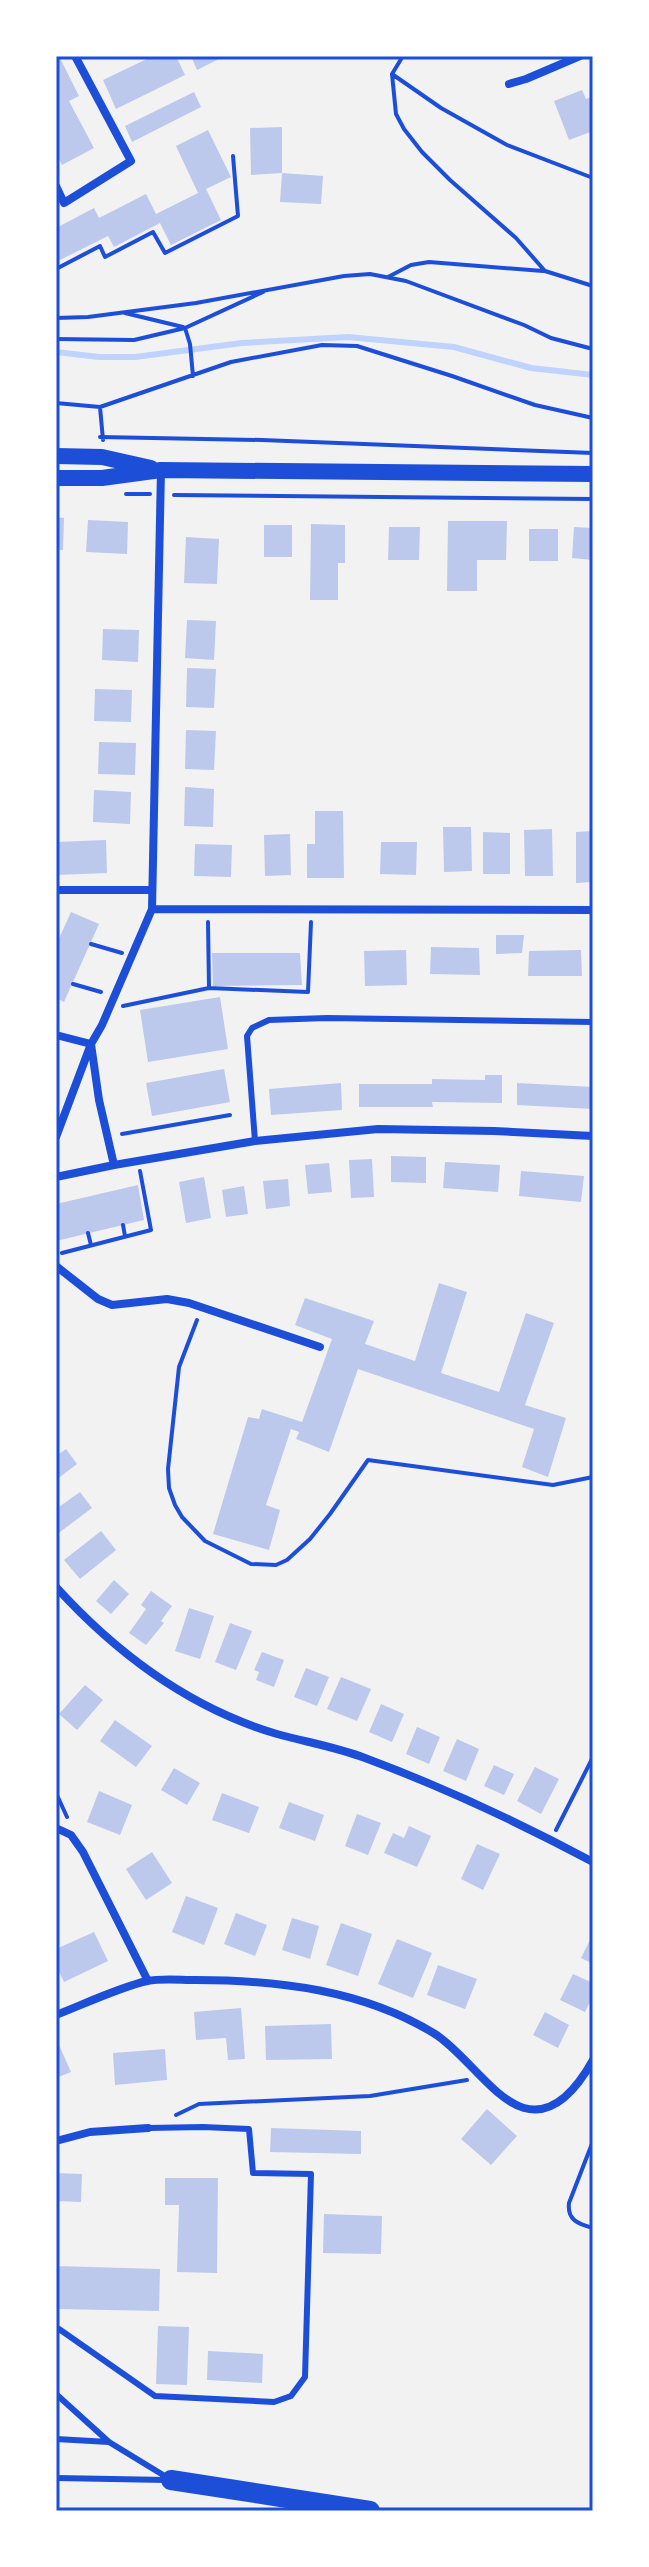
<svg xmlns="http://www.w3.org/2000/svg" width="649" height="2567" font-family="'Sofia Sans Condensed',sans-serif">
<style>
.lines{fill:none;stroke-linecap:round;stroke-linejoin:round}
.stream{stroke:#bfd3fe;stroke-width:6}
.building{fill:#bdc9ec}
.path{stroke:#1d4ed8;stroke-width:4}
.service{stroke:#1d4ed8;stroke-width:6}
.minor{stroke:#1d4ed8;stroke-width:8}
.secondary{stroke:#1d4ed8;stroke-width:16}
.motorway{stroke:#1d4ed8;stroke-width:20}
.neatline{fill:none;stroke:#1d4ed8;stroke-width:3}
</style>
<rect width="100%" height="100%" fill="#f2f2f2"/>
<g class="lines">
<path class="stream" d="M56,352L99,357H135L242,343L348,337L454,347L531,368L593,375"/>
</g>
<path class="building" d="M56,56H59L79,96L69,101L94,148L62,165L56,153Z
M153,56H176L185,75L116,109L103,80Z
M191,56H225L197,70Z
M582,90L586,99L593,96V131L569,140L554,101Z
M194,92L201,107L132,142L125,126Z
M282,127V173L251,175L250,128Z
M208,130L231,177L206,189L221,220L171,245L160,223L114,247L108,236L56,262V228L94,208L99,218L146,194L156,214L198,193L176,146Z
M282,173L323,176L321,204L280,202Z
M56,517L64,518L63,550H56Z
M88,520L128,522L127,554L86,552Z
M448,521H507L506,560H477V591H447Z
M311,524L345,525V563H338V600H310Z
M264,525H292V557H264Z
M389,527H420L419,560H388Z
M574,527L593,528V560L572,558Z
M529,529H558V561H529Z
M186,537L219,539L217,584L184,583Z
M187,620L216,621L214,660L185,658Z
M103,629L139,630L138,662L102,660Z
M187,668L216,669L214,708L186,707Z
M95,689L132,690L131,722L94,721Z
M186,730L216,731L214,770L185,769Z
M99,742L136,743L135,775L98,774Z
M185,787L214,789L213,827L184,826Z
M94,790L131,792L130,824L93,822Z
M315,811H343L344,878H307V844H315Z
M443,827H471L472,871L444,872Z
M552,829L553,876H525L524,830Z
M593,831V882L576,883V832Z
M483,832L510,833V874H483Z
M290,834L291,875L265,876L264,835Z
M106,840L107,873L56,875V842Z
M381,842H417L416,875L380,874Z
M195,844L232,845L231,877L194,876Z
M71,912L99,924L64,1002L56,998V945Z
M496,935H524L522,953L496,954Z
M431,947L479,948L480,975L430,974Z
M406,950L407,985L365,986L364,951Z
M581,950L582,976H528L529,951Z
M212,953H300L302,985L213,986Z
M220,997L228,1049L148,1062L140,1010Z
M224,1069L230,1102L152,1116L146,1083Z
M485,1075H502V1103L432,1102L433,1107H359V1084H432V1079L485,1080Z
M341,1083L342,1110L271,1115L269,1089Z
M517,1083L593,1087V1109L517,1105Z
M391,1156L426,1157V1183L391,1182Z
M372,1159L374,1197L351,1198L349,1160Z
M445,1162L500,1165L498,1192L443,1188Z
M329,1163L332,1192L308,1194L305,1165Z
M521,1171L584,1176L581,1202L519,1196Z
M204,1177L211,1218L186,1223L179,1182Z
M288,1179L290,1206L266,1209L263,1181Z
M138,1185L144,1220L56,1241V1204Z
M244,1186L248,1214L226,1217L222,1190Z
M439,1283L467,1292L441,1373L499,1392L526,1313L554,1323L525,1405L566,1418L548,1477L522,1467L534,1429L358,1369L329,1452L296,1439L299,1432L291,1429L266,1505L280,1510L269,1550L213,1534L248,1417L259,1419L262,1409L302,1422L332,1339L295,1325L305,1298L374,1321L365,1344L415,1361Z
M66,1449L77,1464L56,1480V1456Z
M80,1492L92,1508L56,1535V1509Z
M101,1531L116,1550L80,1579L64,1560Z
M114,1580L129,1594L111,1614L96,1601Z
M151,1591L172,1606L161,1621L164,1623L146,1645L129,1633L146,1609L141,1605Z
M189,1608L214,1616L200,1659L175,1651Z
M230,1623L252,1631L236,1670L215,1662Z
M262,1652L284,1660L274,1687L256,1680L259,1672L254,1670Z
M306,1668L329,1677L317,1706L294,1697Z
M341,1677L371,1689L357,1721L327,1709Z
M85,1685L103,1700L77,1730L59,1714Z
M381,1704L404,1714L392,1742L369,1732Z
M115,1720L152,1746L136,1767L100,1741Z
M417,1727L440,1737L429,1764L406,1754Z
M457,1739L479,1749L466,1781L443,1771Z
M494,1765L514,1774L504,1795L484,1786Z
M535,1767L559,1779L541,1814L517,1801Z
M174,1768L200,1783L187,1805L161,1790Z
M99,1791L132,1805L120,1835L87,1822Z
M222,1793L259,1807L249,1833L212,1820Z
M289,1802L324,1815L315,1841L279,1828Z
M357,1814L381,1823L368,1855L345,1846Z
M409,1826L431,1836L417,1867L384,1853L393,1833L404,1838Z
M477,1844L500,1854L483,1890L461,1879Z
M152,1852L172,1883L146,1900L126,1869Z
M186,1896L218,1908L204,1945L172,1932Z
M236,1913L267,1925L255,1956L224,1944Z
M292,1918L319,1926L310,1959L282,1950Z
M341,1923L372,1934L358,1976L326,1965Z
M94,1932L108,1961L64,1982L56,1965V1949Z
M591,1938L593,1940V1964L581,1958Z
M397,1939L432,1953L413,1998L378,1984Z
M438,1965L477,1979L465,2009L427,1995Z
M573,1974L593,1983V1996L585,2012L560,2000Z
M241,2008L245,2059L228,2060L226,2038L196,2040L194,2012Z
M545,2012L569,2025L558,2048L533,2035Z
M331,2024L332,2059L266,2060L265,2026Z
M59,2045L71,2072L56,2078V2046Z
M165,2049L167,2080L115,2085L113,2053Z
M487,2109L517,2136L491,2165L461,2139Z
M271,2128L361,2131V2154L270,2152Z
M56,2173L82,2174L81,2202L56,2201Z
M165,2178H218L217,2273L177,2272L179,2205H165Z
M324,2214L382,2216L381,2254L323,2253Z
M56,2266L160,2269L159,2311L56,2309Z
M158,2326L189,2327L187,2385L156,2384Z
M208,2351L263,2354L262,2383L207,2380Z"/>
<g class="lines">
<path class="path" d="M403,56L392,74L396,114L404,129L422,152L450,180L516,238L545,271L593,286
M392,74L441,108L507,145L593,178
M56,269L100,246L105,257L153,232L165,253L238,216L233,156
M388,277L411,265L429,262L543,271
M125,313L183,327
M56,318L88,317L196,303L344,276L370,274L406,281L524,325L551,338L593,349
M56,339L134,340L185,328
M193,376L190,344L185,328L263,292
M56,403L100,407L231,362L322,345L357,346L452,376L535,405L593,418
M100,407L103,440
M100,437L262,440L593,453
M126,494H150
M174,495L593,499
M208,922L209,988
M91,944L122,953
M73,984L101,992
M123,1006L209,988L308,992L311,922
M122,1134L230,1115
M123,1225L125,1236
M88,1233L91,1245
M62,1253L151,1230L140,1171
M197,1320L179,1367L168,1469L169,1488L175,1505L182,1517L205,1541L251,1564L276,1565L287,1560L310,1539L330,1514L368,1460L553,1485L593,1477
M56,1793L67,1817
M556,1830L593,1757
M176,2115L199,2104L370,2096L467,2080
M593,2141L569,2203C567,2220 578,2224 593,2228"/>
<path class="service" d="M255,1141L247,1036L252,1028L269,1020L327,1018L593,1022
M59,2329L155,2396L274,2402L291,2396L305,2377L311,2174L253,2173L249,2129L203,2127L148,2128
M56,2394L109,2442L168,2478
M56,2439L109,2442
M56,2478L167,2480"/>
<path class="minor" d="M509,84L526,79L580,56
M56,186L64,203L131,161L75,56
M56,890H151
M152,909L593,910
M56,1035L91,1044L99,1100L114,1165
M56,1137L91,1044L102,1025L152,909L161,470
M56,1177L114,1165L255,1141L378,1129L494,1131L593,1136
M56,1266L98,1299L112,1305L167,1299L189,1303L320,1347
M56,1587C117,1654 189,1708 277,1734C306,1742 336,1747 365,1758C443,1787 520,1823 593,1862
M56,1828L71,1835L83,1852L148,1981
M56,2015C82,2005 120,1987 147,1981C162,1978 180,1980 196,1980C278,1980 364,1990 435,2034C464,2052 493,2099 524,2108C556,2117 579,2085 593,2060
M56,2141L90,2132L148,2128"/>
<path class="secondary" d="M56,456L102,457L151,468
M56,478H102L161,470L593,474"/>
<path class="motorway" d="M171,2480L370,2511"/>
</g>
<rect width="649" height="2567" fill="none" stroke="#ffffff" stroke-width="116"/>
<rect x="58" y="58" width="533" height="2451" class="neatline"/>
</svg>
